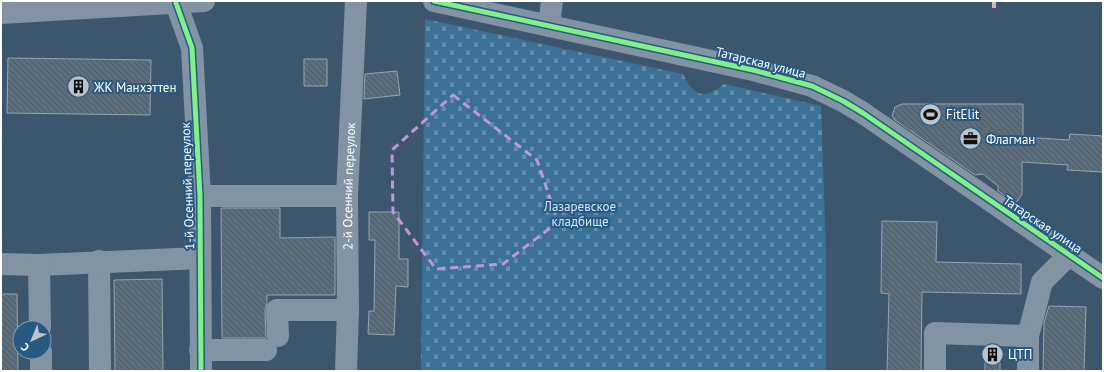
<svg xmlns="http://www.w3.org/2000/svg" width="1104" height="372" font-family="'PT Sans',sans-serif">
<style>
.cemetery{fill:url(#cemetery-stones)}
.building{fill:url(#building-back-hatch);stroke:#95a5b2}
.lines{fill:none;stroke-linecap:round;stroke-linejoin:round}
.minor{stroke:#8293a3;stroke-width:22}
.quiet{stroke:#d1b7ad;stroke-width:4;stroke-dasharray:8 4;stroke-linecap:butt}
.cycleway-casing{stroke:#285a81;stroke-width:8}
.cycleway{stroke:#82f089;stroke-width:5}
.marked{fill:none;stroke:#bd96df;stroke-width:3;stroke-dasharray:8 5;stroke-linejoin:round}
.labels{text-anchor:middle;stroke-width:4;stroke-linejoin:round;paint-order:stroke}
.street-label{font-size:13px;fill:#fff;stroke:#285a81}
.poi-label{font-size:13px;fill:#fff;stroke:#285a81;text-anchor:start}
.park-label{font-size:13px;fill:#d3e7f5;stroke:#285a81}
</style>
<defs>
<pattern id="cemetery-stones" width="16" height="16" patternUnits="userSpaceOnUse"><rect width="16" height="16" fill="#3c7097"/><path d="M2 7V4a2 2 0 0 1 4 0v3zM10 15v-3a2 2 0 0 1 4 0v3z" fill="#638dac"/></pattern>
<pattern id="building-back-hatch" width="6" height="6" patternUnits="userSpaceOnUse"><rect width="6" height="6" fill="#596f80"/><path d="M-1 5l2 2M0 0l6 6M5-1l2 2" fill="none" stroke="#51585e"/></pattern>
</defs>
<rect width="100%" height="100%" fill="#3c576d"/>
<path class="cemetery" d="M425,19L683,74C694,97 704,100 724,84L821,106L826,250V371H421Z"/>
<path class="building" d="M8,58L151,60L150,115L7,113Z
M304,59H327V86H304Z
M397,71L400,95L364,99L365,74Z
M902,104H1023V137L1069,140L1070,134L1103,136V172L1067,170L1068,165L1022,162V194L1016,203L998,191V186L983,174L975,175L895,120L892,116L895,107Z
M221,208H280V238L335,237V295H267V303L265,310L266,338H222Z
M369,212H399V259H408V287L396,286L394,335L368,334L369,311H374L375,240H369Z
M882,221L937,222L936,262L1021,264V294L922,292L921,371H887L889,294L881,293Z
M162,279L163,371H115L114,280Z
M1,294H17L18,371H1Z
M1049,306L1086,307L1084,371H1043L1044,322Z
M985,347L1000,348V371H985Z"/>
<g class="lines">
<g class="minor">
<path d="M434,1L753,70L812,86L843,101L863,113L1103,278"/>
<path d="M176,3L192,48L200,196L201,371"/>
<path d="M1,13L204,1"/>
<path d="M549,26L552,1"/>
<path d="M200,196H347"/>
<path d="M99,261L100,371"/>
<path d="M1,264L39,265L200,258"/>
<path d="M39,265L40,328"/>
<path d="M278,336L277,310H348"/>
<path d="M200,350H266"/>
<path d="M41,352V371"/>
<path id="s1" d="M346,371L348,310L347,196L356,1"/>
<path d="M935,371V333L1028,336L1042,282L1069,255"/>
<path d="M1028,371V336"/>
</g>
<path class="quiet" d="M994,8V1"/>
<defs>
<path id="cycleway" d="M434,1L753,70L812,86L843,101L863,113L1103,278
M176,3L192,48L200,196L201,371"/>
</defs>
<use href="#cycleway" class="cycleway-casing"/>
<use href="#cycleway" class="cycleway"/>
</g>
<path class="marked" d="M453,95L537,160L558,222L503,264L436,269L393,212L392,150Z"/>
<defs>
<symbol id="building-disc" viewBox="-11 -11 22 22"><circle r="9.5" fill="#bbc4cc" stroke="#285a81"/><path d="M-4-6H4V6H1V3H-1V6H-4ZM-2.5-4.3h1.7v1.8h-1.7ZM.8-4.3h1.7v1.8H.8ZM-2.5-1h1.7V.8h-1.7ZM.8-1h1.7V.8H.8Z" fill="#111"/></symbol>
<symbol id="stadium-disc" viewBox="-11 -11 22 22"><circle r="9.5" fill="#bbc4cc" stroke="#285a81"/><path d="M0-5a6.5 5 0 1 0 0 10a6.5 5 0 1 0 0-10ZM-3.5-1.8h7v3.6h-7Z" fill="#111"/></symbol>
<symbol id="office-disc" viewBox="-11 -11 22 22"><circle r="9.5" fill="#bbc4cc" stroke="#285a81"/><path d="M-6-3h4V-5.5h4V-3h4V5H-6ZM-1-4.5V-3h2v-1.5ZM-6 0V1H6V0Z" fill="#111"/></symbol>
</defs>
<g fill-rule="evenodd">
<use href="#building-disc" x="66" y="74" width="25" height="25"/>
<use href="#stadium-disc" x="918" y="102" width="25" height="25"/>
<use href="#office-disc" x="958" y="126" width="25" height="25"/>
<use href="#building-disc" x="980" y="342" width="25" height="25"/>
</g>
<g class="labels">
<g class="street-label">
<text transform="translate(761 62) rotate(14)" y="5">Татарская улица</text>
<text transform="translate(187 186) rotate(-92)" y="5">1-й Осенний переулок</text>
<text dy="5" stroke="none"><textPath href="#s1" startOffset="185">2-й Осенний переулок</textPath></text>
<text transform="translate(1043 224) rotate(34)" y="5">Татарская улица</text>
</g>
<g class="poi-label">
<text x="94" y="92">ЖК Манхэттен</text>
<text x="946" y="119">FitElit</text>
<text x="986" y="144">Флагман</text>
<text x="1008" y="359">ЦТП</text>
</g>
<g class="park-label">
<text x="580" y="211">Лазаревское<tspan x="580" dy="15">кладбище</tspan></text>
</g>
</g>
<rect width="1104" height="372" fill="none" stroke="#ffffff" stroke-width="4"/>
<g transform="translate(32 340) rotate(224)"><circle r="19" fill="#285a81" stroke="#7e9cb3"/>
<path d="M0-3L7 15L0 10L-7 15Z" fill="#bbc4cc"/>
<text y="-6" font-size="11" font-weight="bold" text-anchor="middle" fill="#ffffff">С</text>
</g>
</svg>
